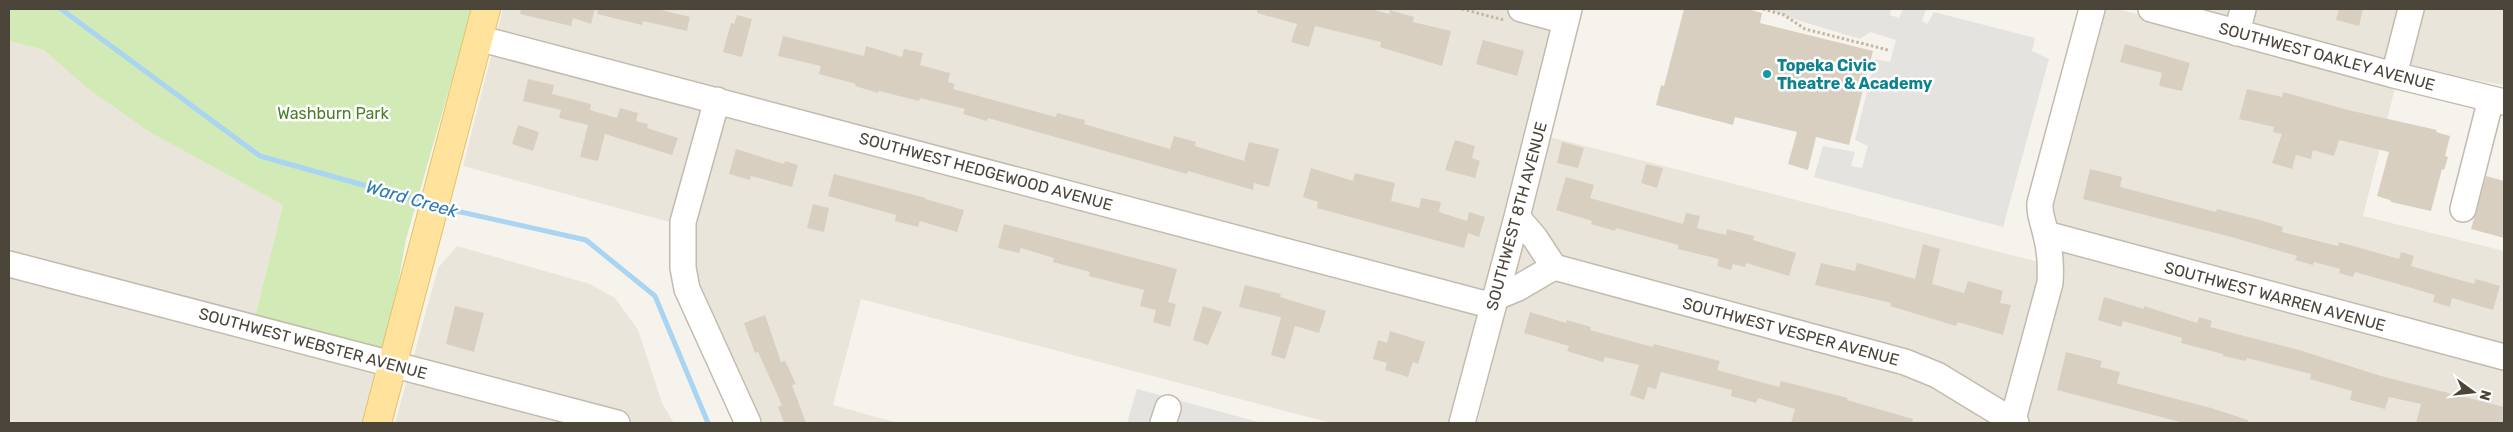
<svg xmlns="http://www.w3.org/2000/svg" width="2513" height="432" font-family="Rubik,sans-serif">
<style>
.residential{fill:#eae5da}
.green{fill:#d2eab5}
.parking{fill:#e5e3e0}
.lines{fill:none;stroke-linecap:round;stroke-linejoin:round}
.stream{stroke:#a9d4f2;stroke-width:5}
.building{fill:#d8cfc1}
.minor-casing{stroke:#c2bbae;stroke-width:28}
.major-casing{stroke:#e6c16a;stroke-width:30}
.path{stroke:#c4b79f;stroke-width:3;stroke-dasharray:2.5 2.5;stroke-linecap:butt}
.minor{stroke:#fff;stroke-width:25}
.major{stroke:#ffe39c;stroke-width:28}
.culture-dot{fill:#0f9aa8;stroke:#fff;stroke-width:2}
.labels{text-anchor:middle;stroke-width:5;stroke-linejoin:round;paint-order:stroke}
.street-label{font-size:16px;fill:#4b4439;stroke:#fff}
.culture-label{font-size:16px;font-weight:bold;fill:#0d838f;stroke:#fff;text-anchor:start}
.park-label{font-size:16px;fill:#4a7f2a;stroke:#fff}
.water-label{font-size:18px;font-style:italic;fill:#2e7ab2;stroke:#fff}
</style>
<rect width="100%" height="100%" fill="#f6f3ec"/>
<path class="residential" d="M503,9H1558L1450,423H1331L861,299L833,405L898,423H763L702,296L697,268L695,229L463,166Z
M2105,9H2118L2396,84L2363,216L2504,251V423H1477L1550,137L2062,268L2052,211L2101,15Z
M2194,9H2504V85L2426,71Z
M9,41L44,50L88,89L151,133L283,205L255,317L374,373L376,381L365,423H9Z
M457,246L590,284L615,298L638,330L662,403L674,423H395L438,268Z"/>
<path class="green" d="M9,9H472L406,239L395,301L383,346L380,348L255,317L283,205L151,133L88,89L44,50L9,41Z"/>
<path class="parking" d="M1768,9H1891L1890,15L1899,18L1903,9H1926L1922,21L1927,24L1934,12L2035,38L2032,51L2049,59L2003,227L1814,177L1823,146L1855,152L1851,166L1862,168L1868,146L1855,140L1875,59L1890,62L1896,40L1870,32L1860,39L1797,20Z
M1137,389L1262,423H1127Z"/>
<g class="lines">
<path class="stream" d="M61,9L260,156L427,203
M443,208L586,240L655,296L708,423"/>
</g>
<path class="building" d="M521,9H595L591,24L573,18L571,26L520,14Z
M598,9H657L690,17L687,31L643,21L642,25L597,14Z
M1257,9H1371L1389,14L1390,10L1414,17L1413,22L1451,31L1442,66L1380,47L1381,42L1315,26L1309,47L1291,42L1297,24L1257,13Z
M1684,9H1748L1762,13L1760,23L1873,51L1849,145L1816,137L1808,170L1788,164L1797,132L1735,117L1733,125L1656,105L1661,85L1664,86Z
M2339,9H2363L2359,26L2336,20Z
M737,15L752,19L742,57L723,52L731,23L734,24Z
M783,36L864,56L866,46L902,57L904,49L923,53L920,65L950,73L948,82L955,84L953,89L1056,117L1057,113L1085,120L1084,124L1170,149L1174,136L1196,142L1195,146L1244,161L1249,142L1279,149L1269,187L1254,183L1253,190L1188,171L1187,174L988,118L987,121L963,114L965,109L920,98L919,101L879,91L878,93L855,86L856,84L819,74L821,66L778,56Z
M1483,40L1524,51L1517,76L1476,64Z
M2125,44L2190,63L2182,91L2159,86L2162,73L2120,62Z
M528,79L554,85L552,94L591,104L590,110L617,118L620,108L638,113L636,121L648,124L647,128L678,138L672,155L605,134L598,161L580,157L588,125L559,118L561,110L523,101Z
M2247,89L2282,97L2283,92L2348,110L2437,130L2436,132L2450,136L2445,156L2448,157L2444,170L2442,169L2431,211L2391,202L2390,200L2377,196L2389,152L2339,140L2334,156L2313,150L2311,159L2296,155L2292,169L2272,163L2282,134L2273,132L2274,127L2239,119Z
M518,125L539,132L533,151L512,144Z
M1455,140L1475,146L1472,158L1480,161L1475,178L1445,170Z
M1562,142L1584,148L1578,168L1557,163Z
M736,149L784,164L785,161L798,165L792,187L751,176L750,180L729,174Z
M1646,164L1663,168L1657,188L1641,183Z
M1311,168L1353,181L1355,173L1395,183L1391,201L1419,208L1421,198L1441,202L1439,212L1467,221L1469,212L1485,217L1479,237L1468,233L1464,248L1317,208L1318,202L1303,197Z
M2090,169L2122,177L2120,187L2216,212L2217,209L2260,220L2283,227L2282,232L2338,246L2339,242L2399,259L2401,252L2414,256L2411,266L2474,284L2476,279L2500,286L2493,310L2452,298L2450,307L2433,302L2435,295L2405,286L2355,272L2353,277L2339,273L2340,269L2314,262L2313,265L2295,260L2297,256L2235,238L2083,199Z
M834,174L926,198L925,199L964,210L957,232L920,221L918,227L895,221L896,215L828,196Z
M2486,176L2504,181V238L2471,229Z
M1566,177L1594,185L1590,198L1683,224L1686,213L1700,216L1697,228L1726,235L1727,229L1754,236L1753,240L1796,253L1789,276L1746,263L1745,267L1733,264L1731,270L1717,266L1719,259L1678,249V245L1616,228L1615,231L1591,224L1592,221L1556,210Z
M813,204L829,208L824,232L807,228Z
M1004,224L1177,269L1168,302L1176,304L1170,327L1153,322L1156,310L1140,306L1144,290L1089,276L1090,272L1053,262L1054,258L1021,248L1019,253L998,248Z
M1923,244L1940,249L1932,284L1964,293L1968,281L2003,291L2000,303L2011,305L2003,335L1958,322L1956,326L1890,306L1891,303L1815,285L1821,263L1855,271L1857,263L1915,279Z
M1245,285L1281,294L1280,297L1326,311L1319,333L1295,326L1285,359L1271,355L1281,317L1239,307Z
M2104,297L2144,309V306L2197,323L2199,317L2212,321L2210,327L2299,350L2381,376L2504,407V423H2416L2421,404L2389,397L2385,409L2350,400L2352,391L2310,379L2311,374L2247,358L2246,361L2223,356V354L2181,343L2182,338L2123,321L2121,327L2098,320Z
M455,306L484,313L474,352L446,344Z
M1203,306L1222,312L1208,345L1193,340Z
M1530,312L1566,323L1567,320L1591,327L1590,330L1653,347L1654,344L1720,361L1717,370L1779,387L1781,381L1848,398L1847,400L1913,419L1912,423H1791L1795,409L1758,398L1756,403L1731,396L1732,390L1661,372L1656,389L1648,387L1644,400L1630,395L1639,365L1605,357L1603,362L1567,351L1569,346L1524,333Z
M765,315L781,362L785,361L796,384L792,385L806,423H784L778,407L782,405L758,352L755,353L744,323Z
M1390,331L1425,342L1418,364L1413,362L1408,377L1385,370L1387,363L1373,359L1378,340L1387,343Z
M2066,352L2102,361L2100,367L2120,372L2117,383L2119,384L2211,408L2248,420V423H2184L2057,390Z"/>
<g class="lines">
<defs>
<path id="minor" d="M1521,9L1566,21
M2151,9L2394,75L2504,102
M2237,33L2243,9
M478,38L1493,306
M2394,75L2411,9
M717,100L683,222V268L687,289L748,423
M2463,209L2491,99
M1517,217L1535,238L1554,267L1905,362L1937,375L2016,423
M2046,234L2504,357
M9,264L617,423
M1494,298L1518,288L1554,267
M1163,423L1168,408
M1462,423L1517,217L1569,9
M2012,423L2050,283C2051,267 2050,250 2046,235C2044,224 2039,215 2040,203L2092,9"/>
<path id="major" d="M377,423L486,9"/>
</defs>
<use href="#minor" class="minor-casing"/>
<use href="#major" class="major-casing"/>
<path class="path" d="M1462,9L1504,20
M1763,9L1784,15L1805,29L1888,50"/>
<use href="#minor" class="minor"/>
<use href="#major" class="major"/>
</g>
<circle class="culture-dot" cx="1767" cy="74" r="5"/>
<g class="labels">
<g class="street-label">
<text transform="translate(2327 56) rotate(15)" y="6">SOUTHWEST OAKLEY AVENUE</text>
<text transform="translate(986 171) rotate(15)" y="6">SOUTHWEST HEDGEWOOD AVENUE</text>
<text transform="translate(1516 216) rotate(-75)" y="6">SOUTHWEST 8TH AVENUE</text>
<text transform="translate(2275 296) rotate(15)" y="6">SOUTHWEST WARREN AVENUE</text>
<text transform="translate(1791 331) rotate(15)" y="6">SOUTHWEST VESPER AVENUE</text>
<text transform="translate(313 343) rotate(15)" y="6">SOUTHWEST WEBSTER AVENUE</text>
</g>
<g class="culture-label">
<text x="1777" y="71">Topeka Civic<tspan x="1777" dy="18">Theatre &amp; Academy</tspan></text>
</g>
<g class="park-label">
<text x="333" y="119">Washburn Park</text>
</g>
<g class="water-label">
<text transform="translate(412 199) rotate(16)" y="6">Ward Creek</text>
</g>
</g>
<rect width="2513" height="432" fill="none" stroke="#4b4439" stroke-width="20"/>
<g transform="translate(2473 392) rotate(105)" stroke="#ffffff" stroke-width="4" paint-order="stroke">
<path d="M0-4L9 19L0 12L-9 19Z" fill="#4b4439"/>
<text y="-8" font-size="14" font-weight="bold" text-anchor="middle" fill="#4b4439">N</text>
</g>
</svg>
